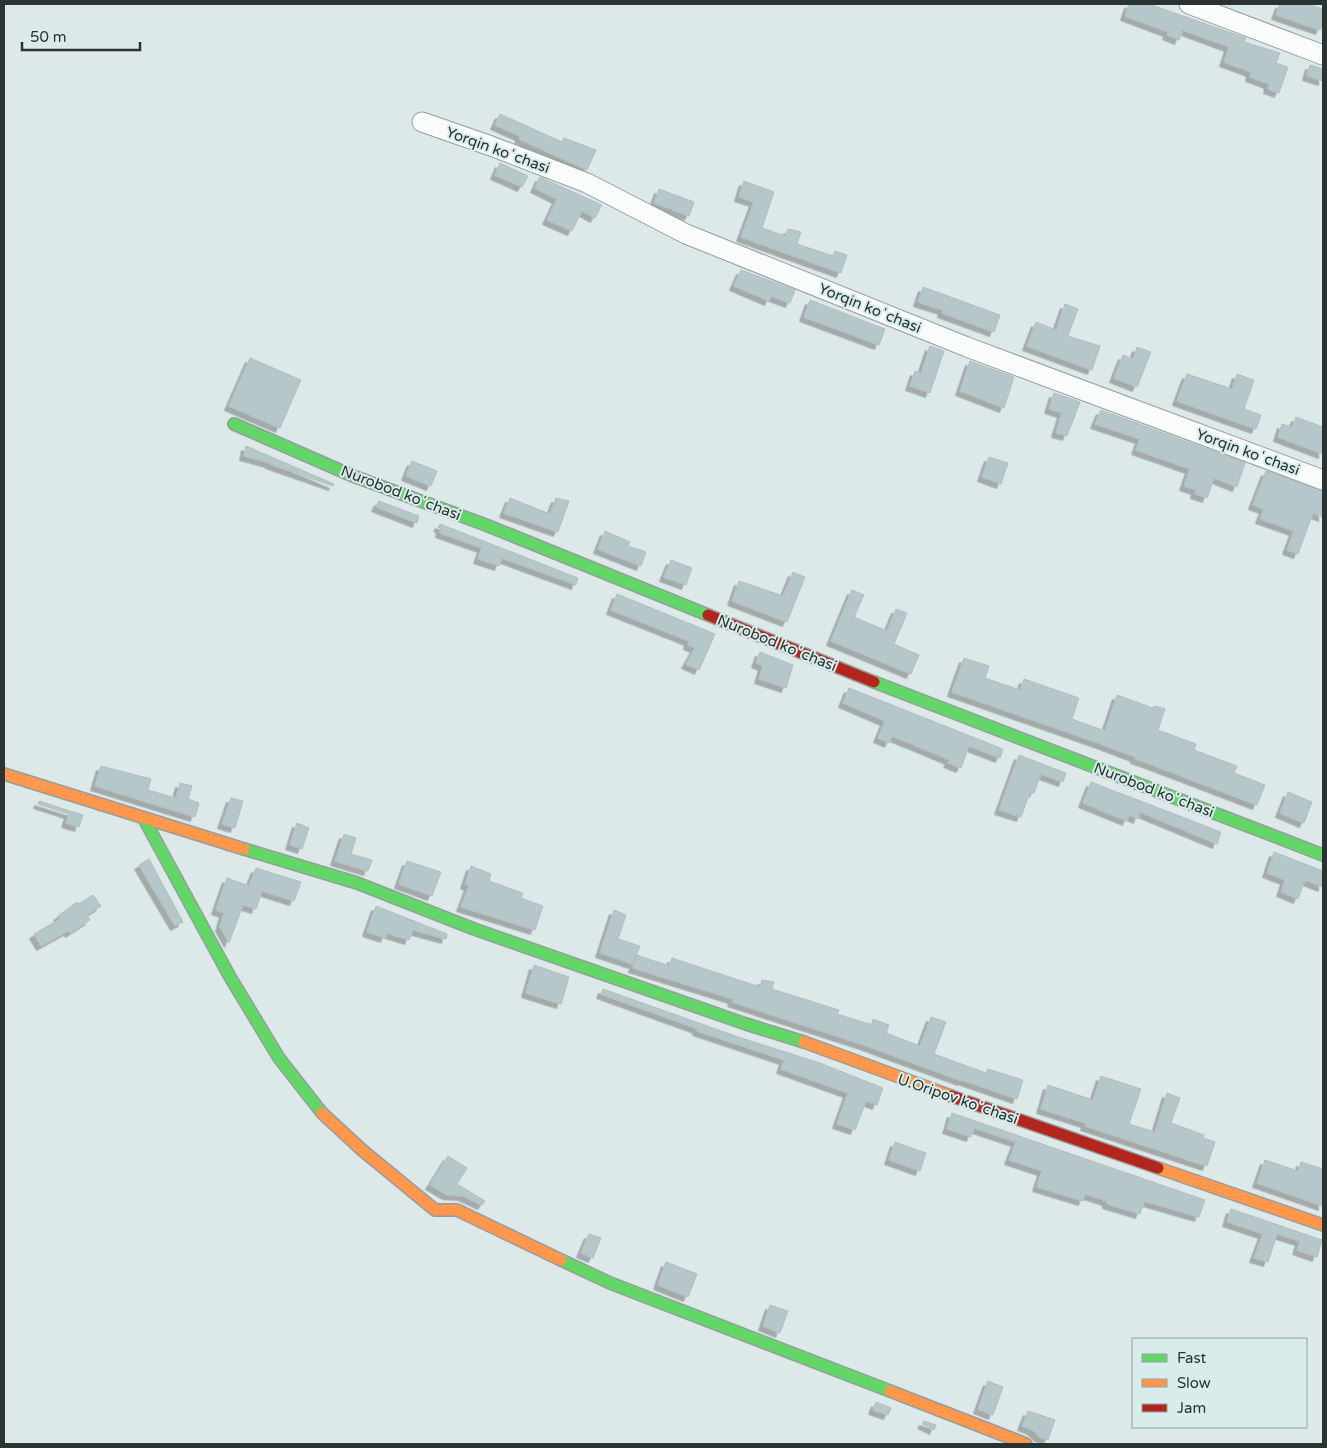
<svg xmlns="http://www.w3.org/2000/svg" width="1327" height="1448" font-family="'Varela Round',sans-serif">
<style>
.building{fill:#b5c7cb;stroke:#b5bdbe;filter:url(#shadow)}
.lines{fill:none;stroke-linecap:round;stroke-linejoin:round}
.street-casing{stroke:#969d9d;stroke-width:21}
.fast-casing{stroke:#969d9d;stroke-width:14}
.slow-casing{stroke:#969d9d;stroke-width:14}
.jam-casing{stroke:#969d9d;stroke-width:14}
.street{stroke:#fafcfc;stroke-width:19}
.fast{stroke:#63d668;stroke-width:11}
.slow{stroke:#ff974d;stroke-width:11}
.jam{stroke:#b3261e;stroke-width:11}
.labels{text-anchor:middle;stroke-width:4;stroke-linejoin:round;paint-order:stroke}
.street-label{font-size:15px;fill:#2b3232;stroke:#d9ecec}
</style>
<defs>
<filter id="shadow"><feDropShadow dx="-4.5" dy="4.5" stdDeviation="0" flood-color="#0004"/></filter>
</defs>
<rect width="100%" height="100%" fill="#dde8e8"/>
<path class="building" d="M1129,4H1149L1246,38L1244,42L1280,53L1276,63L1288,67L1279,93L1268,89L1269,84L1250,77L1251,72L1224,62L1229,47L1183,30L1179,40L1167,35L1168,32L1125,16Z
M1280,4H1307L1323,9V23L1320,30L1276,15Z
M1310,65L1323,69V81L1307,76Z
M500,114L562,142L564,138L596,150L587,170L519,139L520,136L495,125Z
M500,163L528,176L522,187L495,175Z
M540,177L602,205L595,218L582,211L572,231L547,220L557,199L535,188Z
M744,181L774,192L762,228L785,236L788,229L801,232L797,244L833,256L835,251L847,255L841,273L741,237L754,202L739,197Z
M659,189L694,202L689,216L654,203Z
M741,270L795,290L790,303L771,296L769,301L734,286Z
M923,287L1000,315L994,332L942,313L943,310L918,302Z
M810,300L885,329L879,345L804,317Z
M1065,304L1078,309L1068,336L1100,346L1092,370L1027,346L1036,322L1056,330Z
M930,346L944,351L930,393L910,386L915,371L921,373Z
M1137,347L1151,352L1137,387L1114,378L1123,355L1133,359Z
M250,358L301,380L280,428L229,406Z
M970,361L1014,377L1004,408L960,391Z
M1187,374L1232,389L1237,374L1254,380L1244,409L1261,415L1256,429L1177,401Z
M1054,393L1080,402L1067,436L1056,433L1062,413L1049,409Z
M1101,410L1245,463L1237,487L1214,478L1207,498L1195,494L1196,490L1184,486L1190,469L1136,450L1140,439L1095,424Z
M1296,417L1323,427V454L1278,437L1282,424L1292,427Z
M246,446L334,484L333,486L270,464V463L244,456Z
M989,457L1008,463L1001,484L982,477Z
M412,461L437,471L431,486L406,476Z
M1266,471L1323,491V517L1313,513L1298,554L1287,550L1294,531L1260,519L1264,509L1253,505Z
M510,498L550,514L556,498L569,501L558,532L504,513Z
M379,501L419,516L417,523L376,507Z
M440,524L578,578L576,585L502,558L499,566L478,559L482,548L440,533L441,529L438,527Z
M605,531L630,542L628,546L646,552L641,566L598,549Z
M671,560L692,568L686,585L664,577Z
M793,572L805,577L787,622L732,601L739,581L783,596Z
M852,590L864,595L854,617L887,631L896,609L907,613L894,644L919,655L911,674L831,641Z
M617,594L715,634L699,670L686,664L695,648L688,645L689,641L611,610Z
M760,652L793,665L786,688L759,679L763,666L756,663Z
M964,658L989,666L985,678L1020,690L1024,679L1079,698L1072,719L1105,731L1117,695L1153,708L1154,706L1165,709L1158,730L1196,744L1194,750L1237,766L1234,773L1265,785L1257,805L1147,763L1135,759V757L1101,744L952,692Z
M849,688L1003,749L1000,758L969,746L961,768L948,763L950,760L892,736L889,743L878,738L885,721L843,703Z
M1019,755L1066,773L1063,782L1041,774L1034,793L1030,792L1021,817L999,810Z
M101,766L151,779L148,790L176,798L180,783L192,786L188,799L199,803L195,817L95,786Z
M1091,782L1221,832L1217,844L1140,812L1138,819L1129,815L1127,821L1083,803Z
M1288,792L1312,802L1304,823L1280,813Z
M231,798L243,801L235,828L222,824Z
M39,801L83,815L79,827L66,823L69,814L38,804Z
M297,823L309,828L302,849L290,845Z
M344,834L356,838L351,854L372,860L368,871L335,861Z
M1274,852L1323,871V887L1305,880L1298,899L1281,892L1285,880L1267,873Z
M149,859L183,922L175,926L139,865Z
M407,861L441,872L432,896L399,884Z
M471,866L491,874L489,881L523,893L521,898L543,906L535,930L461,907L469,886L465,884Z
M256,868L301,882L294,901L262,891L256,909L243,905L229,943L220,927L224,913L216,910L227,878L249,886Z
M93,895L101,906L87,915L90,920L70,933L68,931L41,946L34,934L60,919L58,916L77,902L79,904Z
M376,906L447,934L446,939L413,930L409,940L387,933L385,938L367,932Z
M614,910L626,915L618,939L640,946L633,964L600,953Z
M637,955L669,966L672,958L760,987L762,980L774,982L772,989L839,1010L837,1014L872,1025L873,1019L889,1025L886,1033L920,1046L931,1017L946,1022L934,1054L986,1073L988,1069L1023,1080L1017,1099L962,1080V1081L864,1045L732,1002L733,999L633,968Z
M534,965L569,977L561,1004L526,993Z
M603,989L741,1038L820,1063L883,1088L877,1105L866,1101L855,1130L837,1124L848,1093L781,1069L784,1060L697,1031L698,1029L601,994Z
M1101,1076L1141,1089L1129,1124L1155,1132L1167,1093L1180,1098L1171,1123L1204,1135L1203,1138L1215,1142L1207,1166L1085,1126L1086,1123L1041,1109L1048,1085L1093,1100Z
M952,1113L1205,1200L1199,1217L1144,1201L1140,1214L1107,1204V1201L1085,1194L1083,1201L1037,1187L1042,1171L1009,1160L1016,1142L974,1128L971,1137L947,1129Z
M895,1142L926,1153L920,1171L889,1160Z
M448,1156L467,1168L457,1184L485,1201L482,1205L463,1196L447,1195L430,1185Z
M1265,1160L1298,1171L1301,1162L1323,1169V1206L1257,1183Z
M1231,1209L1322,1240L1317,1257L1297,1250L1300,1241L1277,1234L1268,1262L1254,1258L1263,1234L1227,1222Z
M589,1234L601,1238L593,1258L581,1253Z
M666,1262L697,1274L688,1297L658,1285Z
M770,1305L788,1311L780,1333L763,1326Z
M988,1381L1003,1387L993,1415L978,1409Z
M876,1402L891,1408L888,1415L873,1410Z
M1028,1411L1055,1420L1048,1440L1039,1437L1032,1430L1022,1426Z
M924,1421L936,1425L934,1430L922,1424Z"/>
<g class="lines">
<defs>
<path id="street" d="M1189,4L1323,55
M422,122L491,146L587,183L686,234L967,347L1323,480"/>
<path id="fast" d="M234,424L353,476L486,525L708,615
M874,682L1323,855
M144,819L230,977L279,1058L322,1113
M244,849L357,883L474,929L746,1024L804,1042
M561,1260L610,1283L890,1391"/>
<path id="slow" d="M4,774L244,849
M804,1042L951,1096
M322,1113L362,1150L435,1210H457L561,1260
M1158,1168L1323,1225
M890,1391L1026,1444"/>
<path id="jam" d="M708,615L874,682
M951,1096L1158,1168"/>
</defs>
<use href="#street" class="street-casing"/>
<use href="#fast" class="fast-casing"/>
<use href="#slow" class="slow-casing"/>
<use href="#jam" class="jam-casing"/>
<use href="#street" class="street"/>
<use href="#fast" class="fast"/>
<use href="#slow" class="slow"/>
<use href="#jam" class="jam"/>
</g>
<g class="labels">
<g class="street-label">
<text transform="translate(498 150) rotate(20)" y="5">Yorqin koʻchasi</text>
<text transform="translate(870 308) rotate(22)" y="5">Yorqin koʻchasi</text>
<text transform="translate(1248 452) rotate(20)" y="5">Yorqin koʻchasi</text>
<text transform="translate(401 493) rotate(21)" y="5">Nurobod koʻchasi</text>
<text transform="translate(777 643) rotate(22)" y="5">Nurobod koʻchasi</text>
<text transform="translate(1154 790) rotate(21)" y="5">Nurobod koʻchasi</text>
<text transform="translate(958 1099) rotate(19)" y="5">U.Oripov koʻchasi</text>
</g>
</g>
<rect width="1327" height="1448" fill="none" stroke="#2b3232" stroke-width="10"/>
<rect x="1132" y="1338" width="175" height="90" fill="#d9ecec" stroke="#93a2a2"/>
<rect x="1142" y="1354" width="25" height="8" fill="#63d668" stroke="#93a2a2"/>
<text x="1177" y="1363" font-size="15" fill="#2b3232">Fast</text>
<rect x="1142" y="1379" width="25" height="8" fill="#ff974d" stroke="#93a2a2"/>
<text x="1177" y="1388" font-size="15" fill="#2b3232">Slow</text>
<rect x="1142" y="1404" width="25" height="8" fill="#b3261e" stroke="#93a2a2"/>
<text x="1177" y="1413" font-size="15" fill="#2b3232">Jam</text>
<path d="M22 42v8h118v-8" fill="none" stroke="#2b3232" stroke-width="2.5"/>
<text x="30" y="42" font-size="15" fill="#2b3232" stroke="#d9ecec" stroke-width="4" paint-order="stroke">50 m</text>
</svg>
